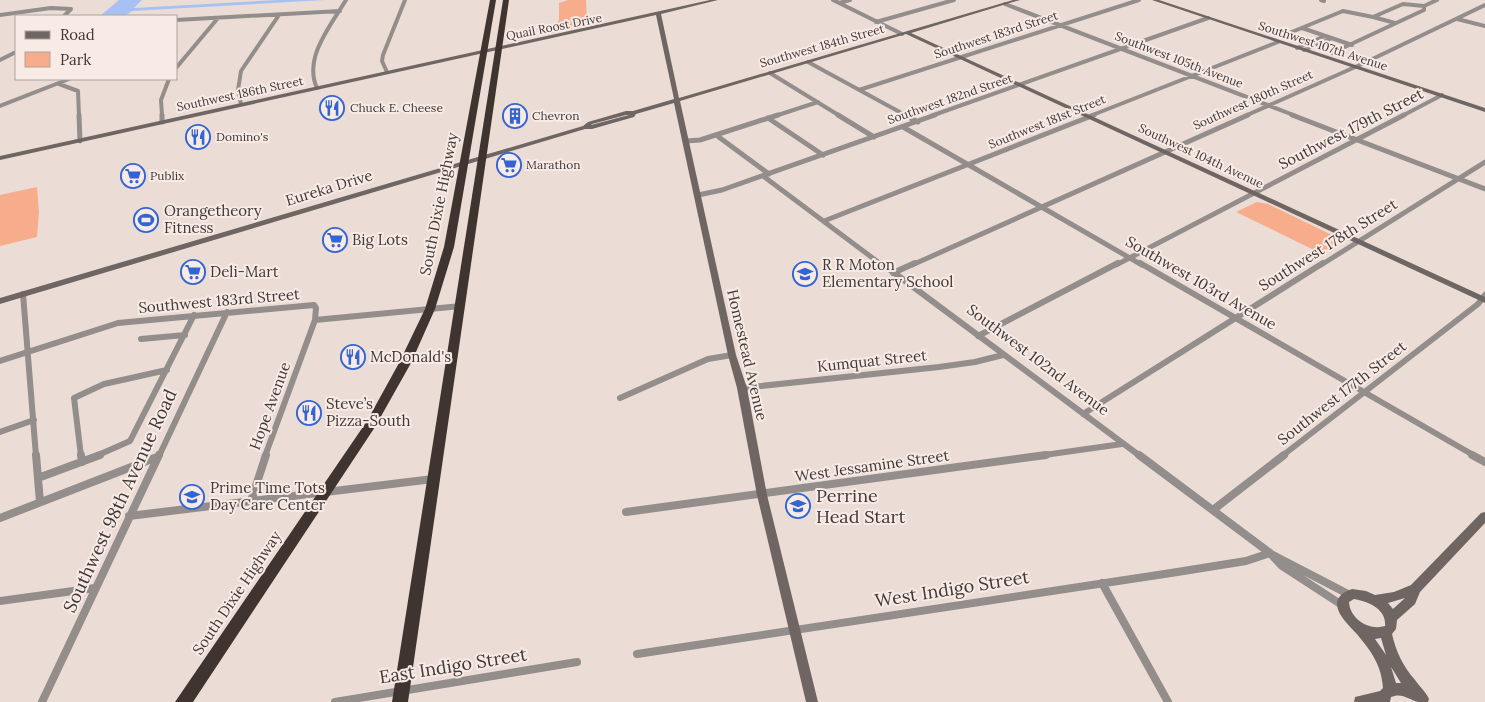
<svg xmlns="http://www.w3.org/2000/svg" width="1485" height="702" font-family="Lora,serif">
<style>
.green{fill:#f7ac8c}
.water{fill:#a8c1f3}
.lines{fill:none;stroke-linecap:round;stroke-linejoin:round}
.street-far3{stroke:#938d8b;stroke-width:4}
.street-far2{stroke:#938d8b;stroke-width:5}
.street-far1{stroke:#938d8b;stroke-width:6}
.street{stroke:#938d8b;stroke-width:8}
.secondary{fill:#6f6663;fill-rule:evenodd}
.highway{fill:#3f342f;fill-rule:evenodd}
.labels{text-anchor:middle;stroke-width:4;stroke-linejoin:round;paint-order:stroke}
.far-street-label{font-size:12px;fill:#3f3937;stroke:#f8eae4}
.far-poi-label{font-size:12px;fill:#3f3937;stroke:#f8eae4;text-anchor:start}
.street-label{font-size:15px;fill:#3f3937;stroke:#f8eae4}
.poi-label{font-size:15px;fill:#3f3937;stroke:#f8eae4;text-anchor:start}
.near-poi-label{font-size:18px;fill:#3f3937;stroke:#f8eae4;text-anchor:start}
.near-street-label{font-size:18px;fill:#3f3937;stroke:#f8eae4}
</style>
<rect width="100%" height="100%" fill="#ebddd6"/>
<path class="green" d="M568,0H586L587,26L551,33L559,20V3Z
M37,187L39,212L37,237L0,246V195Z
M1257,202L1268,204L1334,236L1338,240V243L1320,253L1236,212Z"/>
<path class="water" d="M119,0H142L134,8L278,0H325L132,11L125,16H100Z"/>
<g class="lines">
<path class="street-far3" d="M833,0L902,34
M1321,0L1324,1
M839,3L850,0
M1005,4L1296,116
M0,15L51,8L71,9L64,16
M1373,17L1395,23
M1457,19L1485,26
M176,20L340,11
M876,22L954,0
M1302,28L1352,45
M1282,36L1343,11L1373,17L1403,4L1424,6L1437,0
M1297,48L1325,36
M1304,50L1332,38
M1332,53L1424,10V6
M0,60L16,52
M808,62L907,116
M176,68L218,18
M387,72L382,61L383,55L405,0
M770,73L840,116
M59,84L78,91L79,116
M317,88C303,58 331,25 346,0
M859,90L1139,0
M241,104L238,90L241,71L279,15
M0,106L69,79
M162,116L161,100L169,79
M775,116L818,102
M931,116L1208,18
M1090,116L1278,42
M1245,116L1362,64L1485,5
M1402,116L1442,95"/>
<path class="street-far2" d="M79,115L80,141
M162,115V122
M838,115L874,137
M905,115L918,122
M1292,115L1485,189
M768,118L823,155
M903,127L1142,265
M716,135L769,174
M686,141L700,140L778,115
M763,176L882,265
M698,195L722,190L935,115
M824,221L1094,115
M912,265L1248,115
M1116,265L1404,115
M1321,265L1485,162"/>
<path class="street-far1" d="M881,263L1140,456
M1140,263L1475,456
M893,273L915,263
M23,294L36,456
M315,320L461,306
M978,336L1118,263
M141,339L185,335
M0,361L118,323L314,305L316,308L315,320L265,456
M742,388L939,367L975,362L1003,355
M620,398L708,359L732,355
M1083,414L1323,263
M0,432L34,420
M81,456L74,398L104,384L167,370
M96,456L130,441L194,315
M159,456L227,312
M1037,456L1122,444
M1282,456L1478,304L1485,295"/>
<path class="street" d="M36,455L40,502
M81,455L82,462
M1139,455L1270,553L1282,566L1342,605
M1472,455L1485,462
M38,478L100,455
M251,501L266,455
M1213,510L1284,455
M626,512L1046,455
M129,516L433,479
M0,518L157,457
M1273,555L1350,595
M1102,583L1168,702
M0,601L95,588
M637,654L1171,573L1246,561L1270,553
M42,702L159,455
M335,702L577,662"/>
<path class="secondary" d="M710,0H718L661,14L679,98L1013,0H1020L911,33L1485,297V303L906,34L680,101L736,355L747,388L767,495L818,702H806L757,495L737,388L728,355L674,103L636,114L634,117L592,129H585L0,304V298L583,126L588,122L626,111H633L674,99L656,15L0,160V156ZM626,115H629L591,125L592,124Z
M1152,0H1159L1485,108V112Z
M1485,512V523L1420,592L1415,604L1397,620L1396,629L1392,634C1396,652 1403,666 1415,680C1420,687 1426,692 1429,699L1428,702C1425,702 1422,702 1419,702C1409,700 1402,692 1391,697L1390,702H1354L1355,697L1380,691L1383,688C1382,674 1378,663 1370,651C1365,644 1359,636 1353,630C1339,616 1326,598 1352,589L1366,591L1375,595L1394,592L1411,585L1481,513ZM1405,598L1393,609L1388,603ZM1354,599C1367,601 1387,609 1385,626C1369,631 1350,619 1349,602ZM1381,638L1386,655L1375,639ZM1391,667L1401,683H1396Z"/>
<path class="highway" d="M490,0H496L454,247L435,309L411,363L375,427L193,702H175L367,421L399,363L425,309L444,247Z
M503,0H509L408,702H392Z"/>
</g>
<defs>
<symbol id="restaurant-ring" viewBox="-11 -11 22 22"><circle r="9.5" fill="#f8eae4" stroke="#3264d3" stroke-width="1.5"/><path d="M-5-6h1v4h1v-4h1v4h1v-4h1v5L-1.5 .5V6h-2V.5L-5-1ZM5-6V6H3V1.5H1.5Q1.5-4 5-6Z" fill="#3264d3"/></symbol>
<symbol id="building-ring" viewBox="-11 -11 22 22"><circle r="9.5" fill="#f8eae4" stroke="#3264d3" stroke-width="1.5"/><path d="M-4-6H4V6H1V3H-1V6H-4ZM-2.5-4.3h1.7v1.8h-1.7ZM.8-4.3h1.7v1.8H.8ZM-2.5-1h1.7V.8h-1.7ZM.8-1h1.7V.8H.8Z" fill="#3264d3"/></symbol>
<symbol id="supermarket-ring" viewBox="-11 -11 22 22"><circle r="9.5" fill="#f8eae4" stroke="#3264d3" stroke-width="1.5"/><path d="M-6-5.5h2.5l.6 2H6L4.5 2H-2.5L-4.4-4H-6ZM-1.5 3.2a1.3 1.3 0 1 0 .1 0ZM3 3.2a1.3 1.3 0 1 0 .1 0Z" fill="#3264d3"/></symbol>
<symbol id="stadium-ring" viewBox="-11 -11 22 22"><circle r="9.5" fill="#f8eae4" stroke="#3264d3" stroke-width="1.5"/><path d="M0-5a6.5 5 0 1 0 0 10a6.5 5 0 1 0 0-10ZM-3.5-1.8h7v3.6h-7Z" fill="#3264d3"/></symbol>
<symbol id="school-ring" viewBox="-11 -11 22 22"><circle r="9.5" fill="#f8eae4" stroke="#3264d3" stroke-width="1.5"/><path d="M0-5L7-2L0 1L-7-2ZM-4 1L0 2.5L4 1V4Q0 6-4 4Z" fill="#3264d3"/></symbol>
</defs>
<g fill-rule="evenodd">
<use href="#restaurant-ring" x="318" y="94" width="28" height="28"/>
<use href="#building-ring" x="501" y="102" width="28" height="28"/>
<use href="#restaurant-ring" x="184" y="123" width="28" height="28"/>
<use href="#supermarket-ring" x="495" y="151" width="28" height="28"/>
<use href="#supermarket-ring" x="119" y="162" width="28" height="28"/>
<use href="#stadium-ring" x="132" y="206" width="28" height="28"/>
<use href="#supermarket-ring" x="321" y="226" width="28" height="28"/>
<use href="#supermarket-ring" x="179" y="258" width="28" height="28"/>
<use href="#school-ring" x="791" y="260" width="28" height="28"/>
<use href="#restaurant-ring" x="339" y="343" width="28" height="28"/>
<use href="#restaurant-ring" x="295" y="399" width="28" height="28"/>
<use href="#school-ring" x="178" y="483" width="28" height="28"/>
<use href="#school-ring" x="784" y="492" width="28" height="28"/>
</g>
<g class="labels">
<g class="far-street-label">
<text transform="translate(554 27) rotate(-11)" y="4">Quail Roost Drive</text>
<text transform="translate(996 35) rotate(-18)" y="4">Southwest 183rd Street</text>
<text transform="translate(822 46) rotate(-16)" y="4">Southwest 184th Street</text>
<text transform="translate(1323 46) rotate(18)" y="4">Southwest 107th Avenue</text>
<text transform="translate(1179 60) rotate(21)" y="4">Southwest 105th Avenue</text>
<text transform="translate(240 94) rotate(-12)" y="4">Southwest 186th Street</text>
<text transform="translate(950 99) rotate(-19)" y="4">Southwest 182nd Street</text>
<text transform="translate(1253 100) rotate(-24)" y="4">Southwest 180th Street</text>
<text transform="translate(1047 122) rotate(-22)" y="4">Southwest 181st Street</text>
<text transform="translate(1201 156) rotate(25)" y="4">Southwest 104th Avenue</text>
</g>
<g class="far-poi-label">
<text x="350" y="112">Chuck E. Cheese</text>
<text x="532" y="120">Chevron</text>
<text x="216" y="141">Domino's</text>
<text x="526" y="169">Marathon</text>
<text x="150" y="180">Publix</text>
</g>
<g class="street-label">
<text transform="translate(1351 129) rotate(-27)" y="5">Southwest 179th Street</text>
<text transform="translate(329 188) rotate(-17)" y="5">Eureka Drive</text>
<text transform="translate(439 204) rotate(-79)" y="5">South Dixie Highway</text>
<text transform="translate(1328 245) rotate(-32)" y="5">Southwest 178th Street</text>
<text transform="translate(1201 283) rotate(30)" y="5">Southwest 103rd Avenue</text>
<text transform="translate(219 301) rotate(-5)" y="5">Southwest 183rd Street</text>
<text transform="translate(747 355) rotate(77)" y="5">Homestead Avenue</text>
<text transform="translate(1038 360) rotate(37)" y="5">Southwest 102nd Avenue</text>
<text transform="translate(872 361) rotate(-6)" y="5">Kumquat Street</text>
<text transform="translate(1342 393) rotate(-38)" y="5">Southwest 177th Street</text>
<text transform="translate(270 406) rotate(-70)" y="5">Hope Avenue</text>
<text transform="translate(872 466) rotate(-8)" y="5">West Jessamine Street</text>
<text transform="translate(237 593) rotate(-56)" y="5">South Dixie Highway</text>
</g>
<g class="poi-label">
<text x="164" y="216">Orangetheory<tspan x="164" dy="17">Fitness</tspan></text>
<text x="352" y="245">Big Lots</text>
<text x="822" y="270">R R Moton<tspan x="822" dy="17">Elementary School</tspan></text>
<text x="210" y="277">Deli-Mart</text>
<text x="370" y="362">McDonald's</text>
<text x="326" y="409">Steve’s<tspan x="326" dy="17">Pizza-South</tspan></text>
<text x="210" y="493">Prime Time Tots<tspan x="210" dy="17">Day Care Center</tspan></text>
</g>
<g class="near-poi-label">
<text x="816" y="502">Perrine<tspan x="816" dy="21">Head Start</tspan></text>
</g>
<g class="near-street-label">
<text transform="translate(120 501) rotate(-65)" y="6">Southwest 98th Avenue Road</text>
<text transform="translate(952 589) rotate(-9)" y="6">West Indigo Street</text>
<text transform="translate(453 666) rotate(-9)" y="6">East Indigo Street</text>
</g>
</g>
<rect x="15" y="15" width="162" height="65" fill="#f8eae4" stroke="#aea39f"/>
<rect x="25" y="31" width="25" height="8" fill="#6f6663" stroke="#aea39f"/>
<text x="60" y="40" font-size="15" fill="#3f3937">Road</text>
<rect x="25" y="52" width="25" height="15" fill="#f7ac8c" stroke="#aea39f"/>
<text x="60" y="65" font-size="15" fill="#3f3937">Park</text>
</svg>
